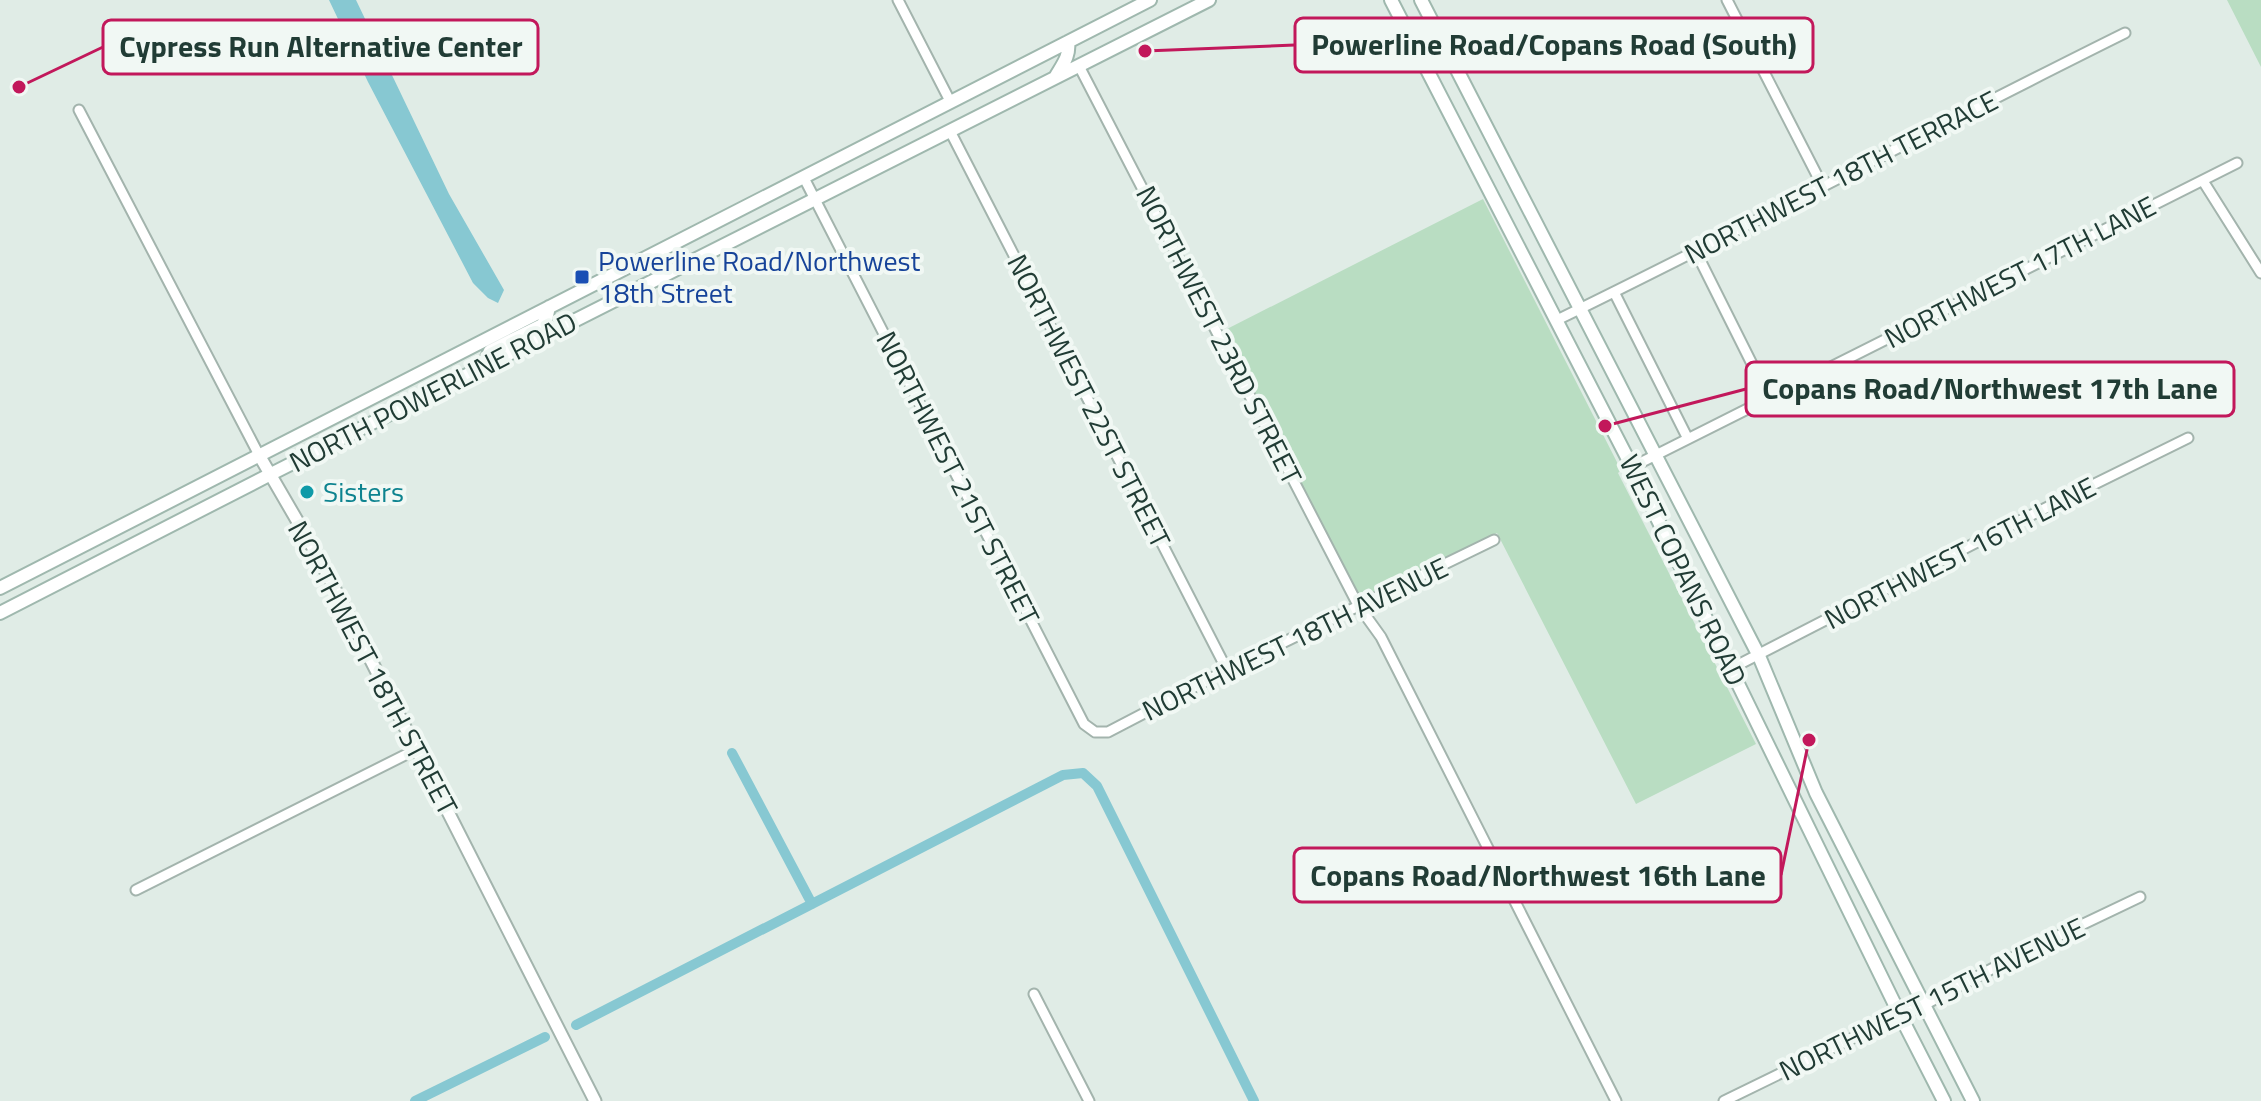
<svg xmlns="http://www.w3.org/2000/svg" width="2261" height="1101" font-family="'Titillium Web',sans-serif">
<style>
.green{fill:#b9ddc2}
.water{fill:#87c8d2}
.lines{fill:none;stroke-linecap:round;stroke-linejoin:round}
.canal{stroke:#87c8d2;stroke-width:10}
.minor-casing{stroke:#a3b4ad;stroke-width:13}
.tertiary-casing{stroke:#a3b4ad;stroke-width:15}
.secondary-casing{stroke:#9fb8ae;stroke-width:16}
.minor{stroke:#fff;stroke-width:9}
.tertiary{stroke:#fff;stroke-width:11}
.secondary{stroke:#fff;stroke-width:12}
.transit-dot{fill:#1a4fb4;stroke:#f1f8f4;stroke-width:3}
.culture-dot{fill:#0f9aa8;stroke:#f1f8f4;stroke-width:3}
.labels{text-anchor:middle;stroke-width:8;stroke-linejoin:round;paint-order:stroke}
.street-label{font-size:28px;fill:#213c35;stroke:#f1f8f4}
.transit-label{font-size:28px;fill:#164399;stroke:#f1f8f4;text-anchor:start}
.culture-label{font-size:28px;fill:#0d838f;stroke:#f1f8f4;text-anchor:start}
.leader{fill:none;stroke:#c2185b;stroke-width:3}
.callout-dot{fill:#c2185b;stroke:#f1f8f4;stroke-width:3}
.callout{fill:#f1f8f4;stroke:#c2185b;stroke-width:3}
.callout-label{font-size:30px;text-anchor:middle;font-weight:bold;fill:#213c35}
</style>
<rect width="100%" height="100%" fill="#e0ece6"/>
<path class="green" d="M2227,0H2261V67Z
M1483,199L1621,470L1618,473L1756,744L1636,804L1497,533L1362,602L1223,331Z"/>
<path class="water" d="M329,0H356L449,194L504,290L498,303L488,298L473,283L368,82Z"/>
<g class="lines">
<path class="canal" d="M732,753L812,904
M576,1025L1063,775L1083,773L1097,786L1254,1101
M415,1101L545,1037"/>
<defs>
<path id="minor" d="M898,0L950,101
M1727,0L1822,185
M1079,66L1358,605L1381,637L1616,1101
M79,110L259,455
M950,131L1227,670
M804,178L1084,724L1095,732H1108L1227,670L1494,540
M2203,181L2261,273
M1696,252L1769,398
M1614,292L1688,439
M1557,320C1748,227 1935,127 2125,33
M1632,467L2237,163
M1732,668L1983,539L2188,438
M136,890L417,749
M1034,994L1089,1101
M1724,1101L1900,1015L1924,1005L2014,957L2140,897"/>
<path id="tertiary" d="M259,455L320,560L595,1101"/>
<path id="secondary" d="M1391,0L1632,467L1900,1015L1944,1101
M1421,0L1759,656L1816,793L1973,1101
M1056,76C1063,64 1070,56 1068,42
M483,367L490,351L542,325L546,320L549,307
M0,588L1150,0
M0,613L269,475L1209,0"/>
</defs>
<use href="#minor" class="minor-casing"/>
<use href="#tertiary" class="tertiary-casing"/>
<use href="#secondary" class="secondary-casing"/>
<use href="#minor" class="minor"/>
<use href="#tertiary" class="tertiary"/>
<use href="#secondary" class="secondary"/>
</g>
<rect class="transit-dot" x="574" y="269" width="16" height="16" rx="4"/>
<circle class="culture-dot" cx="307" cy="492" r="8"/>
<g class="labels">
<g class="street-label">
<text transform="translate(1841 177) rotate(-27)" y="10">NORTHWEST 18TH TERRACE</text>
<text transform="translate(2020 272) rotate(-27)" y="10">NORTHWEST 17TH LANE</text>
<text transform="translate(1219 335) rotate(63)" y="10">NORTHWEST 23RD STREET</text>
<text transform="translate(433 392) rotate(-27)" y="10">NORTH POWERLINE ROAD</text>
<text transform="translate(1089 401) rotate(63)" y="10">NORTHWEST 22ST STREET</text>
<text transform="translate(958 478) rotate(63)" y="10">NORTHWEST 21ST STREET</text>
<text transform="translate(1960 553) rotate(-27)" y="10">NORTHWEST 16TH LANE</text>
<text transform="translate(1683 570) rotate(64)" y="10">WEST COPANS ROAD</text>
<text transform="translate(1295 639) rotate(-26)" y="10">NORTHWEST 18TH AVENUE</text>
<text transform="translate(373 668) rotate(62)" y="10">NORTHWEST 18TH STREET</text>
<text transform="translate(1932 999) rotate(-26)" y="10">NORTHWEST 15TH AVENUE</text>
</g>
<g class="transit-label">
<text x="598" y="271">Powerline Road/Northwest<tspan x="598" dy="32">18th Street</tspan></text>
</g>
<g class="culture-label">
<text x="323" y="502">Sisters</text>
</g>
</g>
<path class="leader" d="M1145 51L1295 45M19 87L103 47M1605 426L1746 389M1809 740L1781 875"/>
<g class="callout-dot">
<circle cx="1145" cy="51" r="8"/>
<circle cx="19" cy="87" r="8"/>
<circle cx="1605" cy="426" r="8"/>
<circle cx="1809" cy="740" r="8"/>
</g>
<g class="callout">
<rect x="1295" y="18" width="518" height="54" rx="8"/>
<rect x="103" y="20" width="435" height="54" rx="8"/>
<rect x="1746" y="362" width="488" height="54" rx="8"/>
<rect x="1294" y="848" width="487" height="54" rx="8"/>
</g>
<g class="callout-label">
<text x="1554" y="55">Powerline Road/Copans Road (South)</text>
<text x="321" y="57">Cypress Run Alternative Center</text>
<text x="1990" y="399">Copans Road/Northwest 17th Lane</text>
<text x="1538" y="886">Copans Road/Northwest 16th Lane</text>
</g>
</svg>
